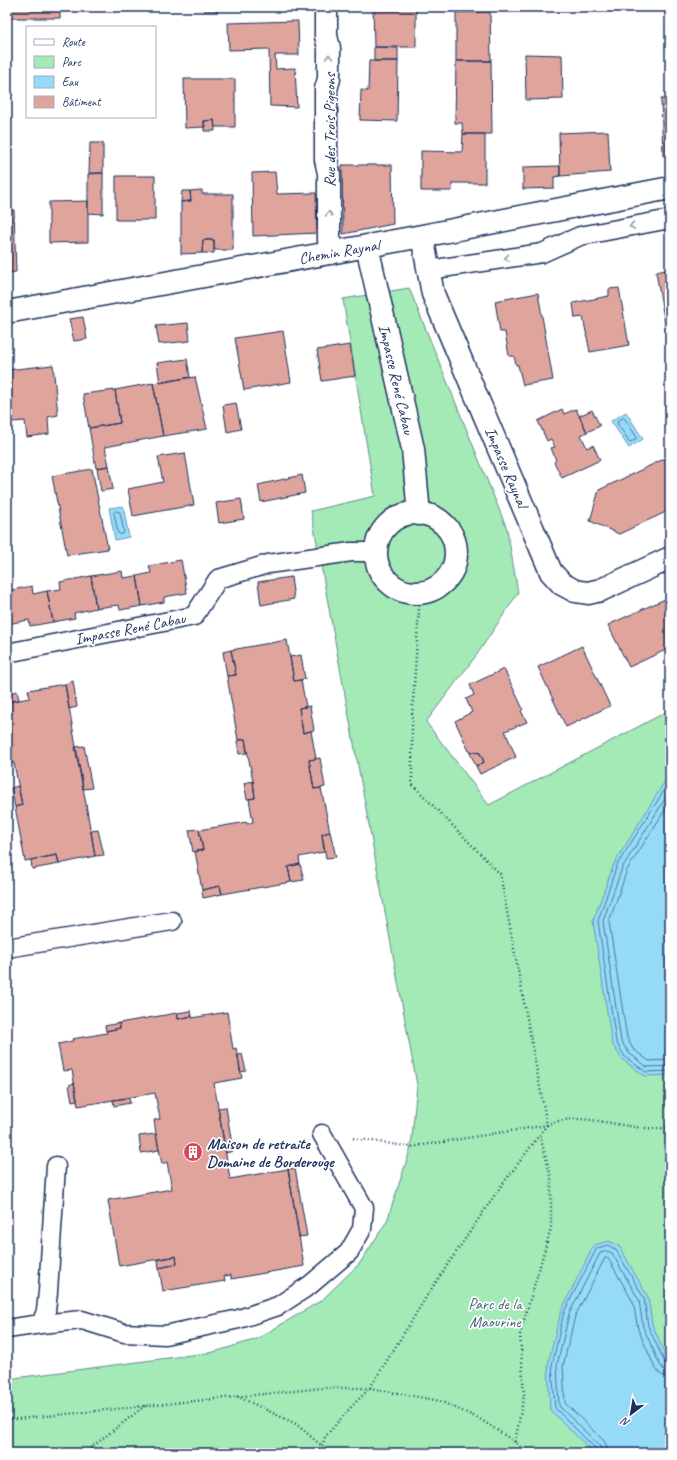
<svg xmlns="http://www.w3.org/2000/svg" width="677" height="1460" font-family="Caveat,sans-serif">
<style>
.green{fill:#a4eab6;stroke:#608c8a}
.water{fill:#95dbf7;stroke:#6496ba}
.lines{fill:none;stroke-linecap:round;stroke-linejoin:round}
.shore{stroke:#4c749b;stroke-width:1}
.building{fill:#dfa59d;stroke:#1b2f5e}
.service-casing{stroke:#1b2f5e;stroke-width:21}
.minor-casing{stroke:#1b2f5e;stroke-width:25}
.path{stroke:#1b2f5e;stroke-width:2.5;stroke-dasharray:1 3;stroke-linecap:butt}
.service{stroke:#fff;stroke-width:18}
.minor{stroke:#fff;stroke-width:22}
.oneway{stroke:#8d97ae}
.labels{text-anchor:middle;stroke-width:3.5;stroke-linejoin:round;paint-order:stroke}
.street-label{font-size:16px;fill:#1b2f5e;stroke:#fff}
.poi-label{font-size:16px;font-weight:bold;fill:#1b2f5e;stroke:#fff;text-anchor:start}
.park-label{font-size:16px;fill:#3d5e74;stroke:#fff}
</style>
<rect width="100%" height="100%" fill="#fff"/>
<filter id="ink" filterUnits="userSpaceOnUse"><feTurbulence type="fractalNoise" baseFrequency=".025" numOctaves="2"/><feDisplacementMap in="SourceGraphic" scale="8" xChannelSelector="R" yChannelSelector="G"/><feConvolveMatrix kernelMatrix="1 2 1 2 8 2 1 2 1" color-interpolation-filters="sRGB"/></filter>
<g filter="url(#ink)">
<path class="green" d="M409,288L507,529L518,593L478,653L426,722L489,805L670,710V1453H7V1379L214,1352L257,1339L322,1300L360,1263L387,1221L411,1147L417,1085L311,511L375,496L343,299Z"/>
<path class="water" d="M626,412L643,439L629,448L611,421Z
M123,506L129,537L115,540L109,508Z
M670,773V1075L645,1076L622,1059L612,1044L593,921L614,864Z
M609,1241L619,1246L648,1297L652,1324L670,1366V1453H594L550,1410L548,1364L561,1311L594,1245Z"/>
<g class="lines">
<path class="shore" d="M623,418L625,419L636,436V439L631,442L629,441L617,423L618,421Z
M116,511L120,512L124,532L123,534H119L118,533L114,513Z
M670,781L617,865L598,921L616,1042L625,1057L646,1072L670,1071
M670,791L622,868L603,921L621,1041L629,1053L647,1067L670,1066
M670,802L627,870L609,922L627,1038L633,1049L649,1061L670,1060
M597,1453L596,1449L555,1408L552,1365L564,1312L597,1248L608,1245L616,1250L644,1298L648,1326L665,1363L667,1366H670
M602,1453L599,1445L559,1406L557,1365L569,1314L600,1253L607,1251L612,1253L639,1300L643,1327L660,1365L664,1370L670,1371
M608,1453L607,1447L604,1441L565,1403L563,1366L575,1316L605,1258H608L633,1302L638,1329L655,1368L661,1375L670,1377"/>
</g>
<path class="building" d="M7,7H60V18H7Z
M204,7H219V11H204Z
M373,7H416V47H374Z
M472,7H484V11H472Z
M456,12H490L491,61H456Z
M298,21L299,55H275L276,69L295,68L297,107L270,106L269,49L229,50L228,23Z
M374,47L398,48V61H374Z
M525,54L562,55L563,99L526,100Z
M369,61H398L397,121L360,120L361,90L368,91Z
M456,61H491L492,134H463L462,123H455Z
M184,79H235V127H215L214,120L204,121L205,127L185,128Z
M661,99H670V162V155L663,156Z
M214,120L215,131H204V121Z
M608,131L610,172L560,176L559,133Z
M463,134H485V183H452V191H421V151L462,152Z
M90,143H103V173H89Z
M342,165H392L393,224L343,234Z
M560,166V176L554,177V188L523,189V167Z
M275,172L277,194L316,193L317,233L253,236L252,173Z
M103,173V214L88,213V174Z
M116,176H155V220H116Z
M202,190V194H233V250H214V240H203L202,253L181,254V202L191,201L190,191Z
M182,191H190L191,201L181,202Z
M88,201V242L49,243V202Z
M7,210H14L16,272L7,273Z
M203,240H214V253H202Z
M670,269V336H667L656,272Z
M619,288L629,345L590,352L583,317L575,318L573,303L609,296V289Z
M538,293L553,380L523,385L518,365H516L514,356H509L505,332H500L495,301Z
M83,317L87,339L74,341L69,319Z
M188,323L190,341L159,344L156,326Z
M283,331L291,382L244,390L235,338Z
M350,345L355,376L322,381L317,350Z
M187,359L190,377L160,383L157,363Z
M53,365L58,415L48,417L49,434L27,437L25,421L12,422L7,384V370Z
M195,377L207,429L163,436L153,383Z
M153,383L163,436L105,447L109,466L96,468L89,428L120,423L115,390Z
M115,390L120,423L89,428L83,394Z
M236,403L241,429L227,432L223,405Z
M562,409L564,414L576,409L587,432L581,435L587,448L593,445L600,460L562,478L554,462L556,460L551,448L555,447L551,439L547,441L538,421Z
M592,410L600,426L587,432L579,416Z
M185,453L194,505L133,516L128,489L163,482L158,457Z
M668,457L670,461V510L619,534L590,521L599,490Z
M109,466L113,489L101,491L97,468Z
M92,469L108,549L67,555L52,476Z
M302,475L305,493L261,502L258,485Z
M241,499L244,519L219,523L216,503Z
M181,560L187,593L164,597V602L142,606L137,576L151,573L149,566Z
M122,571L123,578L137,576L142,606L120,610L119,605L96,608L91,576Z
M91,576L96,608L74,613L75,618L53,622L47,591L61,589L60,582Z
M291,577L294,599L261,605L258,582Z
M32,586L33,594L47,591L53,622L30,626L29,620L7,624V591Z
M665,599L670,610V648L629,667L608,625Z
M287,640L294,681L301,680L306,707L299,708L303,733L311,731L316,759L309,760L314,789L321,788L330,832L322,834L324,852L299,857L300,864L288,867L291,882L222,894L220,886L202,890L195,851L203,850L199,830L247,822V824L253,822L249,799L255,798L253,781L245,739L238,740L227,676L236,675L231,650Z
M582,646L610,706L566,727L538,667Z
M231,650L236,675L227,676L223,652Z
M301,655L305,679L294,681L290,657Z
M504,669L523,709L521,711L527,722L505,731L516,757L480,774L476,766L484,762L480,753L469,751L455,721L472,712L466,699L474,695L470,685Z
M73,681L77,707L69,709L65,684Z
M65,684L95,856L59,864L57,855L25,861L15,807L22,805L14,763L7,764V702L30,698L28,690Z
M17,691L19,700L7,702V694Z
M310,706L314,730L303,733L299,708Z
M245,739L247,753L239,754L237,741Z
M84,746L92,788L83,789L75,747Z
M469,751L480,753L484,762L476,766Z
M320,758L325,787L314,789L309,760Z
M253,781L255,798L247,799L244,783Z
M18,786L22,805L15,807L11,788Z
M199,829L203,850L193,852L189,830Z
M98,830L104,855L95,856L91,831Z
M330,832L336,857L326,858L322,834Z
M57,855L59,864L32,869L31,860Z
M300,864L304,880L291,882L288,867Z
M220,886L222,894L203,898L202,890Z
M191,1011L192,1016L178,1019L177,1013Z
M227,1012L233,1049L236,1048L242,1078L214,1083L230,1179L288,1169L304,1266L231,1279V1275L224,1276L225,1281L163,1291L159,1268L177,1264L176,1256L119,1266L108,1200L172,1189L167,1162L162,1164L156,1134L154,1120L160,1119L155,1093L78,1106L72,1070L63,1071L58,1044L73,1041L72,1039L107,1033L106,1031L120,1028L119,1023L177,1013L178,1019L192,1016V1018Z
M119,1023L120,1028L106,1031L105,1026Z
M242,1054L246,1071L240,1072L238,1055Z
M74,1083L77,1100L72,1101L69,1085Z
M129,1098L130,1103L114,1106L113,1100Z
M226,1107L233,1151L226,1153L218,1108Z
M156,1134L159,1150L141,1153L139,1136Z
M295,1168L307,1236L299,1237L288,1169Z
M176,1256L177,1264L159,1268L158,1260Z"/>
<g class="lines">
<defs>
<path id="service" d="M429,270L542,253L580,236L670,219
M7,653L194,616L218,579L268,564L351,552H376
M7,948L172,921
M56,1166L48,1292L46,1311L41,1324L82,1320L124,1333L165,1335L239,1319L278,1306L310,1285L349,1252L362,1229L364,1208L322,1134
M7,1329L41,1324"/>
<path id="minor" d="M326,7V36L329,48V79L326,89V160L329,173V240L330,253
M422,236L433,294L551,572L562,584L575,591L588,593L601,590L670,558
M367,246L413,449L419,514
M7,312L422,236L670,188
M376 553a40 40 0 1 1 80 0a40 40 0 1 1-80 0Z"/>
</defs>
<use href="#service" class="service-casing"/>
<use href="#minor" class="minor-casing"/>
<path class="path" d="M353,1138L411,1147L547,1125C575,1112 607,1124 636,1127C647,1129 659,1128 670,1128
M237,1396L296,1424L322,1446
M7,1420L323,1388H370L440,1401L480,1419L515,1442L527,1453
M515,1442L524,1395L520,1334L551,1228V1177L540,1136
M84,1453L146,1405
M325,1453L322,1446L325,1437L352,1406L370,1388L430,1291L496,1193L547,1125L500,874L412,784V717L420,593"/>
<use href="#service" class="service"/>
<use href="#minor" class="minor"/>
</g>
<defs><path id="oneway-chevron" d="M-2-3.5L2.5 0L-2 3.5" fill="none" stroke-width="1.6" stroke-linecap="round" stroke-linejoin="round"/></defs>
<g class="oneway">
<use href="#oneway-chevron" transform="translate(329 57) rotate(-90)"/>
<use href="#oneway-chevron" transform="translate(329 214) rotate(-90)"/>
<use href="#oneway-chevron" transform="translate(632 226) rotate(170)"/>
<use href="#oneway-chevron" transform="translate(507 258) rotate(172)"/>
</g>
</g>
<defs>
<symbol id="building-disc" viewBox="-11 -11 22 22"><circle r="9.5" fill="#d1495b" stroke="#fff"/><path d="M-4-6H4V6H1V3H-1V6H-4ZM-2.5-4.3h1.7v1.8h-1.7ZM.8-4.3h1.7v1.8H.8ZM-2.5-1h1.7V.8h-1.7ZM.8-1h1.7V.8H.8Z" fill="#fff"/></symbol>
</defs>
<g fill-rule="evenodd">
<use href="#building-disc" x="182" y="1141" width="22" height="22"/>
</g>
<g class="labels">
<g class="street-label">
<text transform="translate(329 130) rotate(-90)" y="6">Rue des Trois Pigeons</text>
<text transform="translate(339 251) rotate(-10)" y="6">Chemin Raynal</text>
<text transform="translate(397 379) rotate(77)" y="6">Impasse René Cabau</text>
<text transform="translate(507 467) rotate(67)" y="6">Impasse Raynal</text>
<text transform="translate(130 628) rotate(-11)" y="6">Impasse René Cabau</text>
</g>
<g class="poi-label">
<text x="207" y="1149">Maison de retraite<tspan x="207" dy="18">Domaine de Borderouge</tspan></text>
</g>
<g class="park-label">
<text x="495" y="1309">Parc de la<tspan x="495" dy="18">Maourine</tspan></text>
</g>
</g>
<rect width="677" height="1460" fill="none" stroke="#fff" stroke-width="24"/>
<rect x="12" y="12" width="653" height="1436" fill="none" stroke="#1b2f5e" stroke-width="1.5" filter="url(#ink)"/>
<rect x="26" y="26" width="130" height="92" fill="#ffffff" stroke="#a4acbf"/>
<rect x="34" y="39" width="20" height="6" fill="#ffffff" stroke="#a4acbf"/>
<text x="62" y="46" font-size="12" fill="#1b2f5e">Route</text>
<rect x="34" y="56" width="20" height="12" fill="#a4eab6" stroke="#a4acbf"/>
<text x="62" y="66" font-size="12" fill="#1b2f5e">Parc</text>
<rect x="34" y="76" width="20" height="12" fill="#95dbf7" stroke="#a4acbf"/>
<text x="62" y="86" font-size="12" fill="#1b2f5e">Eau</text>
<rect x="34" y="96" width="20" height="12" fill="#dfa59d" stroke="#a4acbf"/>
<text x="62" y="106" font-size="12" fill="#1b2f5e">Bâtiment</text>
<g transform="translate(631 1414) rotate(211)" stroke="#ffffff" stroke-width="3" paint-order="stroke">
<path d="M0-3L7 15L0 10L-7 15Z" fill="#1b2f5e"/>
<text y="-6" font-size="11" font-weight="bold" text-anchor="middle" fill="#1b2f5e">N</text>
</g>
</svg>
